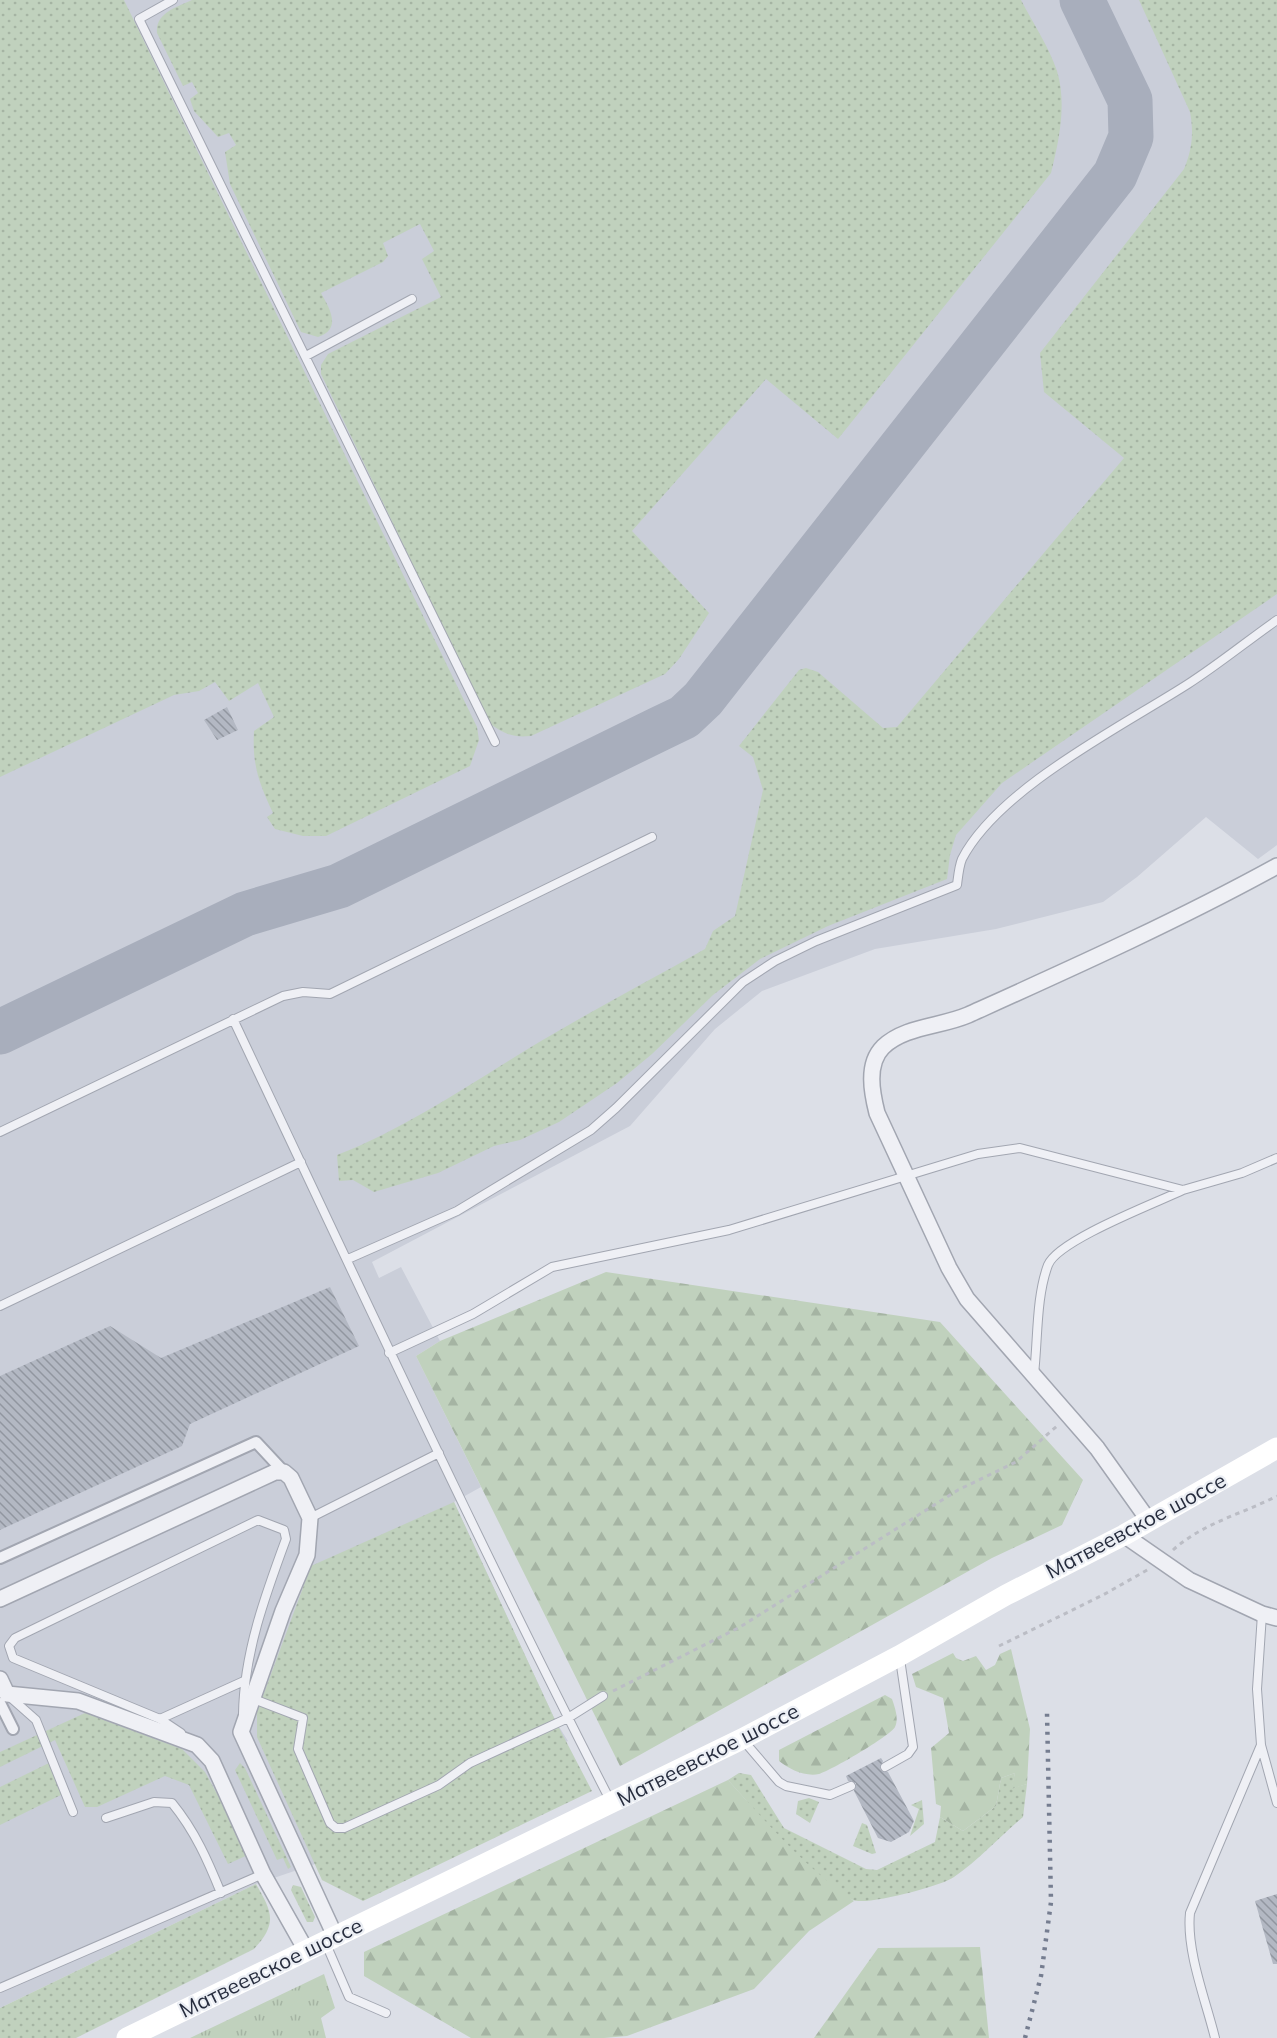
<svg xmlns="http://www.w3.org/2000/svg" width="1277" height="2038" font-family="Mulish,sans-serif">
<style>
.built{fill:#caced9}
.grass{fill:url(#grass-dots)}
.forest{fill:url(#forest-firs)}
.park{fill:url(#park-tufts)}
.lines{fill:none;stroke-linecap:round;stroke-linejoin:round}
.taxiway{stroke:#a8aebc;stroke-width:45}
.building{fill:url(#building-back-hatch)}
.service-casing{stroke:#a2a6b1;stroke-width:10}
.pedestrian-casing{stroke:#a2a6b1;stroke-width:14}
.minor-casing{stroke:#a2a6b1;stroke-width:18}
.path{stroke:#bbbdc5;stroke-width:3;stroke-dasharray:4.5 4.5;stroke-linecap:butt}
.service{stroke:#eff0f5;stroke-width:8}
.pedestrian{stroke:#eff0f5;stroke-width:10}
.minor{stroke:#eff0f5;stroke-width:15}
.secondary{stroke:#fff;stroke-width:21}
.rail{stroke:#757d90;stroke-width:4.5;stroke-dasharray:3 6;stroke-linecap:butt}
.labels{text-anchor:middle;stroke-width:4.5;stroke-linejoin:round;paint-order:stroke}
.street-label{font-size:21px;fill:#262c3d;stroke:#ebeef4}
</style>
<defs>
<pattern id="grass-dots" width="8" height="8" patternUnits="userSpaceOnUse" patternTransform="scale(1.5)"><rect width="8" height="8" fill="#c0d1bd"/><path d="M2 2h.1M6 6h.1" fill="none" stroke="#a5b4a3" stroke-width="1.8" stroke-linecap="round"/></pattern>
<pattern id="forest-firs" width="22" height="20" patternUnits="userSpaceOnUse" patternTransform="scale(1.5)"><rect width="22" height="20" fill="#c0d1bd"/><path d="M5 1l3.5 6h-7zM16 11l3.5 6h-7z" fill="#a5b4a3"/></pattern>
<pattern id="park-tufts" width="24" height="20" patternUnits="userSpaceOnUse" patternTransform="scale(1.5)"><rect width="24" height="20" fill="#c0d1bd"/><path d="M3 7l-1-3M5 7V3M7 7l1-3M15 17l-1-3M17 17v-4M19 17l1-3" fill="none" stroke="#a5b4a3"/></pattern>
<pattern id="building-back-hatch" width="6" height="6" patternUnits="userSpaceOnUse" patternTransform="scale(1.5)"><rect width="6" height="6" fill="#b3b8c3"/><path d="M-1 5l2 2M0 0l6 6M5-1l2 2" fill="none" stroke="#9196a0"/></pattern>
</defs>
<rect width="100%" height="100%" fill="#dcdfe7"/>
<path class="built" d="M0,0H1277V845L1258,859L1206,817L1137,877L1103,902L996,929L875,949L762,991L715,1029L630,1126L372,1262L379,1278L401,1267L440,1341L416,1356L481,1487L454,1502L556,1722L568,1741L321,1862L256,1884L0,2008Z"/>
<path class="grass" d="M0,0H124L477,727L479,740L470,766L326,836H303L275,829L267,817L273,813C259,783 252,765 254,731L274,717L258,683L229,701L215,682L199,691L174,695L0,777Z
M192,0H1021C1033,23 1049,47 1057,71C1067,104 1059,141 1051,173L838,439L766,379L632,531L709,613L679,659L665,674L531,736C513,738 504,734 489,723L321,374V365L328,354L441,297L422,259L434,251L420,224L383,243L388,256L383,262L321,293C330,309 342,329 318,337L301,332L230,184L225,152L236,145L229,133L218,137L194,111L190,99L198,93L192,82L183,86L157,33C155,13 177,7 192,0Z
M1139,0H1277V594L1002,783L956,835L950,855L947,879L828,926L760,959L713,995L652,1054L617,1083L559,1122L520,1140L494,1146L438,1173L374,1192L353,1180L339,1181L337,1155C409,1127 474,1081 541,1041C595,1009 650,980 705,949L713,931L735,916L763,790L753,757L739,746L799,670L806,668L818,672L883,728L897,727L1124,458L1044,392L1040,353L1184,169C1192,150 1194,133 1190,112Z
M454,1502L556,1722L592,1791L363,1901L322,1880L257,1737V1712L311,1566Z
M85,1713L182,1749L205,1772L250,1854L228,1864L189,1785L165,1776L97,1807H85L55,1740L0,1767V1752Z
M53,1761L65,1793L0,1825V1787Z
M240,1763L245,1768L291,1867L288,1869L283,1858L277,1860L235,1770Z
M739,1773L751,1775L784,1828L866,1869L877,1870L935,1842L940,1817L963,1831L996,1806L1001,1778L1015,1773L1012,1788L1027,1784L1023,1817C1000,1836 979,1860 954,1877C942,1886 866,1906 853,1900C814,1883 758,1813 728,1780Z
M809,1798L819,1802L810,1823L796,1814L798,1801Z
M922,1800L924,1824L910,1836L919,1809L911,1805Z
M862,1823L867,1825L876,1853L872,1854L853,1846Z
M256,1884C272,1912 278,1923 254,1949L76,2038H0V2008Z
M293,1885L301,1887L315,1917L313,1922H307L291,1890Z"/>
<path class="forest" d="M606,1272L940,1322L1083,1480L1062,1525L992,1558L620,1766L416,1356L440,1341Z
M1011,1649L1030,1729L1027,1784L1011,1789L1015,1773L1001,1778L996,1806L963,1831L940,1817L941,1806L936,1804L931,1748L949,1733L943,1698L916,1687L912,1674L953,1653L956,1658L963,1661L976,1656L986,1670L995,1665L1000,1654Z
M885,1695L892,1699C895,1708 899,1718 895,1727C890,1736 830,1771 819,1774C805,1777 789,1769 779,1761V1750Z
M728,1780C768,1824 805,1868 854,1901L809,1931L754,1989L627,2036L604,2038H471L364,1976V1952Z
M980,1947L989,2038H814L878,1948Z"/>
<path class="park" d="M324,1974L335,2008L321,2018L326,2038H190Z"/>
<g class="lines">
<path class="taxiway" d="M0,1032L245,914L339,886L659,729L684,717L703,699L1115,175L1131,137L1130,100L1082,0"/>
</g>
<path class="building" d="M227,707L238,730L217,740L204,720Z
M330,1287L359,1346L190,1424L182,1446L0,1530V1376L110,1326L161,1358Z
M881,1758L883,1761L880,1769L888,1772L914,1821L909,1832L891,1842L878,1838L854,1791L856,1783L848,1781L846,1776Z
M1277,1894V1964H1273L1255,1901Z"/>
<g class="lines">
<defs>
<path id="service" d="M173,0L139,19L495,742
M306,356L412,299
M233,1019C357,1281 478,1543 610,1800
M0,1132L283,996L303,992L330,994L652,837
M348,1259L457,1211L591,1130L616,1108L743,982L775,961L816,941L957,885C958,877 959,866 962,859C999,788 1121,727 1188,684C1219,664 1247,641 1277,620
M0,1306L301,1162
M389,1353L473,1314L552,1267L729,1230L978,1154L1020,1148L1183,1190L1242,1173L1277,1158
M1034,1374C1038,1339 1036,1297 1048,1265C1058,1240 1156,1203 1183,1190
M310,1518L439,1453
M1262,1614L1257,1689L1261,1745L1277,1803
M10,1697L36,1720L73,1812
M251,1698L303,1718L298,1749L330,1823L336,1828H344L439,1785L470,1763L568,1718L603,1696
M160,1719L244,1681
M181,1733L160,1719L13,1658L9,1646L15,1638L258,1520L284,1530L286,1539C265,1596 244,1653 243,1714
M743,1740L779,1782L786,1786L830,1795L851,1786
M885,1767L908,1754L913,1747L900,1659
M106,1818L154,1802L172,1803C195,1831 208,1861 221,1893
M326,1944L349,1997L386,2013
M0,1988L263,1874
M1215,2038C1206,2001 1186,1951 1190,1913L1261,1745"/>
<path id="pedestrian" d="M0,1558L256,1442L284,1472
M0,1703L13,1729"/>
<path id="minor" d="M1149,1521L1097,1448L967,1299L949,1268L877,1113C872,1093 866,1064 883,1047C905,1026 940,1027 968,1015C1072,968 1177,921 1277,866
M1124,1535L1189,1580L1262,1614L1277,1618
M0,1599L275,1472H284L291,1478L310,1518L307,1555L283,1611L241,1732L336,1938
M0,1679L7,1694L78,1701L197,1745L212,1761L263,1874L307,1952"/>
</defs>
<use href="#service" class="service-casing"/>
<use href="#pedestrian" class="pedestrian-casing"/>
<use href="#minor" class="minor-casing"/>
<path class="path" d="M1173,1550C1203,1523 1242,1514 1277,1496
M999,1646L1103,1595L1149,1569
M613,1691L740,1627L958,1490L1016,1462L1057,1426"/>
<use href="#service" class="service"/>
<use href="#pedestrian" class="pedestrian"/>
<use href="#minor" class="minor"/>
<path class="secondary" d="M127,2038L742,1739L899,1656L1006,1595L1124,1535L1277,1448"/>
<path class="rail" d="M1025,2038L1041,1976L1051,1902L1047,1713"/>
</g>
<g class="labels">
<g class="street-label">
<text transform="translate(1136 1526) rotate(-28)" y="7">Матвеевское шоссе</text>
<text transform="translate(708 1755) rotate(-27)" y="7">Матвеевское шоссе</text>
<text transform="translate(271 1968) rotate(-26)" y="7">Матвеевское шоссе</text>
</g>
</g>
</svg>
